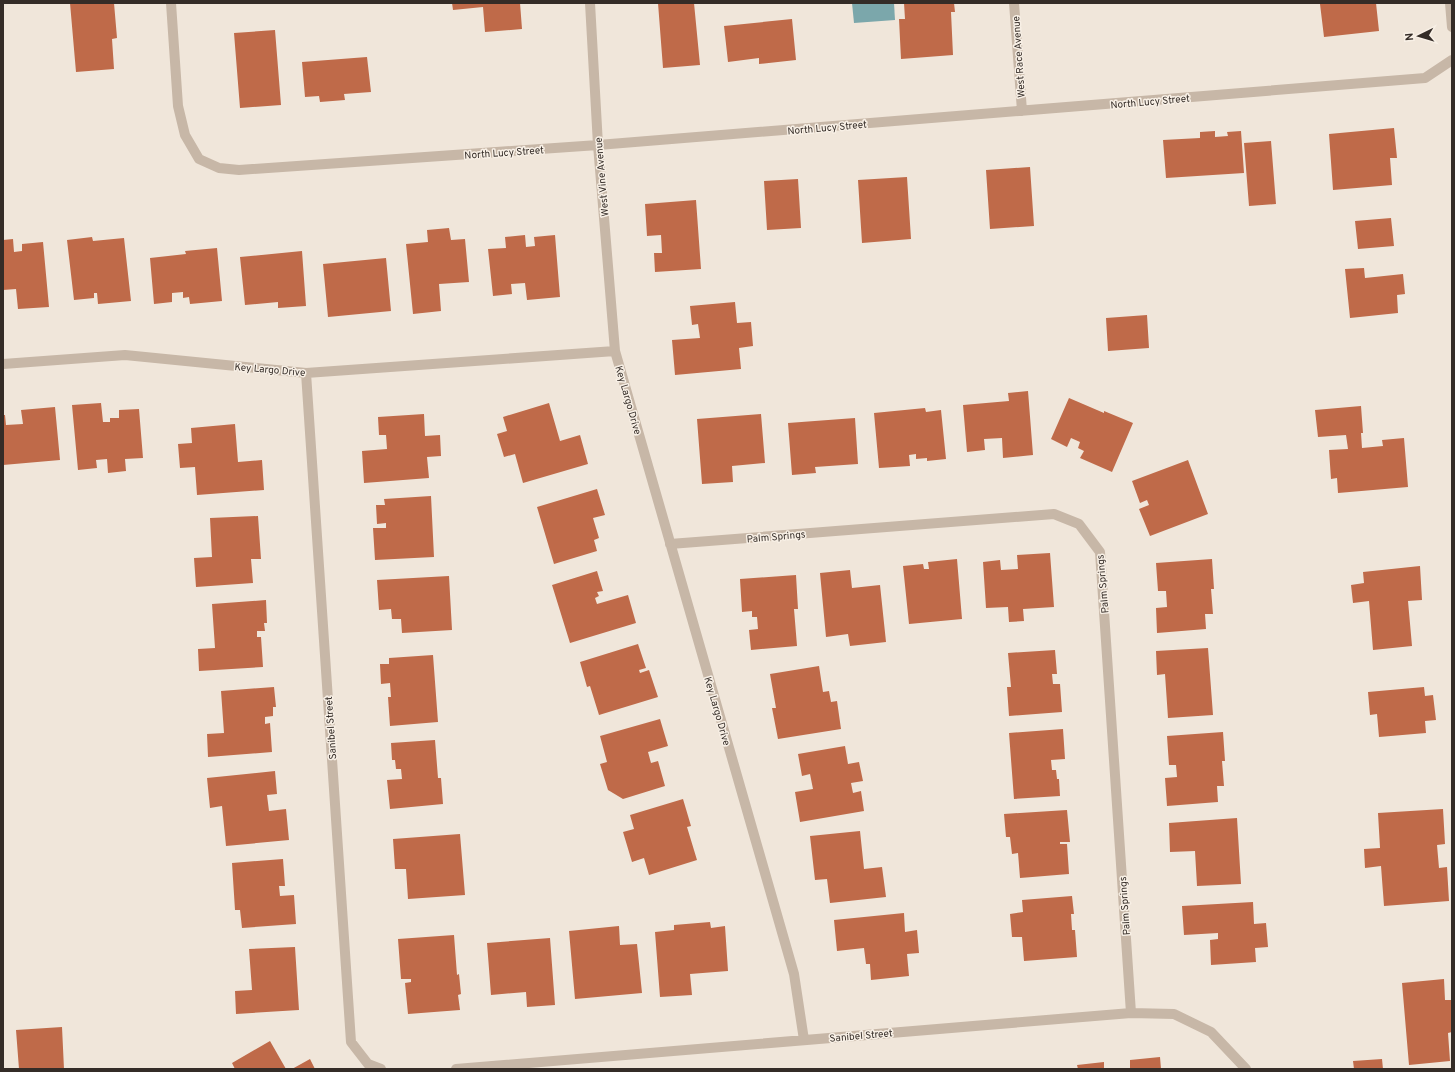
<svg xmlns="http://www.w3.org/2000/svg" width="1455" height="1072" font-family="Overpass,sans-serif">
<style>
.water{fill:#7ba7ab}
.building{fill:#bf6a49}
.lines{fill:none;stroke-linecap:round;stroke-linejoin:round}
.street{stroke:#c7b7a7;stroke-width:10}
.labels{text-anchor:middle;stroke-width:3;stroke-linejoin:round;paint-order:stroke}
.street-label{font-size:10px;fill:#342c27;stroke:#f8f0e6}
</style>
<rect width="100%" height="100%" fill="#f0e6da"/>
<path class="water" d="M852,3H894L895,20L854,23Z"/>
<path class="building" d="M70,3H114L117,38L112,39L114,69L76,72Z
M452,3H520L522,29L485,32L483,7L453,10Z
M658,3H694L700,65L663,68Z
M904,3H954L955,12H951L953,55L901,59L899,19H905Z
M1329,3H1376L1379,31L1324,37L1320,4Z
M792,19L796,60L759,64V58L728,62L724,26Z
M275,30L281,105L240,108L234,33Z
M367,57L371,92L344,94L345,100L320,102L319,96L305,97L302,62Z
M1394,128L1397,158H1390L1392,185L1333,190L1329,134Z
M1215,131V137L1228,136L1227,132L1241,131L1244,173L1166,178L1163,140L1200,138V132Z
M1271,141L1276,204L1249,206L1244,143Z
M1030,167L1034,226L990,229L986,170Z
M907,177L911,239L862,243L858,180Z
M798,179L801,228L767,230L764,181Z
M696,200L701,269L655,272L654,253H662L661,235L647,236L645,204Z
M1391,218L1394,246L1358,249L1355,221Z
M449,228L451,240L465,239L469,282L439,284L441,311L413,314L406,244L428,242L427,230Z
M525,235L526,247L535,246L534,237L555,235L560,297L527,300L525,283L511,284L512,294L493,296L488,249L506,248L505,237Z
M92,237L93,241L124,238L131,301L98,304L97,293H94V298L74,300L67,240Z
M13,239L14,252L22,251V244L43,242L49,307L18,309L16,289L3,290V240Z
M217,248L222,301L190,304L189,297L183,298V292L172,293V302L154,304L150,258L186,254L185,251Z
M302,251L306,306L278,308V302L245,305L240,257Z
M386,258L391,311L328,317L323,264Z
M1364,268L1365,278L1403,274L1405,294L1397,295L1398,313L1350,318L1345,269Z
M735,302L737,323L751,322L753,346L739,348L741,369L675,375L672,340L700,338L698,324L692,325L690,306Z
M1147,315L1149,348L1108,351L1106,318Z
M1028,391L1033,455L1003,458L1002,438L984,439L985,450L967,452L963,405L1009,401L1008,393Z
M1069,398L1104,413V411L1133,423L1112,472L1080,458L1084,451L1078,448L1080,442L1071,438L1067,447L1051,439Z
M101,403L103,422H110V418H119V410L139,409L143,458L125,459L126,471L108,473L107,459L96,460L97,468L78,470L72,405Z
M549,403L560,441L580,435L588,464L523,483L515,454L504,457L497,434L507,431L503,417Z
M1361,406L1363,433H1361L1362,448L1383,446L1382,440L1404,438L1408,487L1338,493L1337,478L1331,479L1329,450L1348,449L1346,435L1318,437L1315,410Z
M55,407L60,460L3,465V415H5L6,425L23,424L21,410Z
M925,408L926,412L941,410L946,459L927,461V458L916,459V454L909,455L910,466L879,468L874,413Z
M424,414L425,436L440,435L441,456L427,457L429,478L364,483L362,451L387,449L386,435H379L378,417Z
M761,414L765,463L732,466L733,482L702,484L697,419Z
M855,418L858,464L815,467L816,473L792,475L788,423Z
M235,424L238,462L262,460L264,490L197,495L195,467L180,468L178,444L192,443L191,428Z
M1188,460L1208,514L1150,536L1139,509L1149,505L1147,500L1140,503L1132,481Z
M597,489L605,515L593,518L599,538L594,540L597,551L554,564L537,507Z
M431,496L434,557L375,560L373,528H386V523L377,524L376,505H385L384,499Z
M258,516L261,559H251L253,583L196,587L194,558L212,557L210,518Z
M1050,553L1054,607L1023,609L1024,621L1009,622L1008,607L986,608L983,562L1000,560L1001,570L1018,569L1017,555Z
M957,559L962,619L909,624L903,566L923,564L924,569H929L928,562Z
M1212,559L1214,589H1211L1213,614H1205L1206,629L1157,633L1156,608L1167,607L1166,591H1158L1156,563Z
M1420,566L1422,600L1408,601L1412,646L1373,650L1369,601L1353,603L1351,585L1364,583L1363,572Z
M850,570L852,588L880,585L886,642L850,646L848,634L826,637L820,573Z
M597,571L603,591L597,592L599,596L595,598L597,604L628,595L636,623L570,643L552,585Z
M796,575L798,609H794L797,646L751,650L749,630L758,629L757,617H752V611L742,612L740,579Z
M449,576L452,630L402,633L401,619H392L391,609L379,610L377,580Z
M266,600L267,623H264L265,631H257V637H261L263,667L199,671L198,649L215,648L212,604Z
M638,644L646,668L639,670L640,673L649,670L658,697L599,715L590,686L587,687L580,662Z
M1208,648L1213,715L1168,718L1165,674L1157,675L1156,651Z
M1055,650L1057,674H1052L1053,684H1060L1062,712L1009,716L1007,687H1011L1008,653Z
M433,655L438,722L390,726L388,697H391L390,683L381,684L380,664H389V658Z
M819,666L823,692L829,691L831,702L837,701L841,729L778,739L772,708H776L770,674Z
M274,687L276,707H273V716L265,717V724L270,723L272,752L208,757L207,734L224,733L221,691Z
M1424,687L1425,696L1433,695L1436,720L1425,721L1426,733L1379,737L1377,714L1370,715L1368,692Z
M660,719L668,746L648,752L651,763L658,761L665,786L623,799L608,790L600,764L607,762L600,736Z
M1063,729L1065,759L1051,760L1052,770H1056L1057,779H1059L1060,796L1014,799L1009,733Z
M1223,732L1225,761H1222L1224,786H1217L1218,802L1167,806L1165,778L1177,777L1176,765H1169L1167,736Z
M435,740L438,778H441L443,804L390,809L387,780L402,779L401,769H396L395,760H392L391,743Z
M845,746L848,764L859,762L863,781L851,783L853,793L861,791L864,811L800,822L795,792L813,789L810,774L802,776L798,754Z
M275,771L277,794L267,795L269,811L286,809L289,840L226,846L222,806L210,808L207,778Z
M683,799L691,826L687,827L697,860L649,875L644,858L632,862L623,832L634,829L630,815Z
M1443,809L1445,844L1437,845L1439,868L1447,867L1449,901L1384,906L1381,866L1365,868L1364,849L1380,848L1378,813Z
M1067,810L1070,842H1060V844H1067L1069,874L1020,878L1018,853L1012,854L1010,837H1006L1004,814Z
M1237,818L1241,884L1197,886L1195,851L1170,852L1169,823Z
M860,831L864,869L882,867L886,897L830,903L827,879L815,880L810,836Z
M460,834L465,895L408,899L406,869H395L393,839Z
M283,859L285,886H279L280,896L294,895L296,924L242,928L240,910H235L232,863Z
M1072,896L1074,914H1071L1072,930H1075L1077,957L1024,961L1022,937H1012L1010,914L1023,912L1022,900Z
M1253,902L1254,924L1266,923L1268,947L1255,948L1256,962L1211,965L1210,940L1218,939V933L1184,935L1182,906Z
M904,913L905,932L917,930L919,953L907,954L909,976L871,980L870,964H866L864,948L837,951L834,920Z
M710,922L711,928L725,926L728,971L690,974L692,995L660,997L655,932L674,930V925Z
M619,926L620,945L637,944L642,993L575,999L569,931Z
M454,935L457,975L459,974L461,994L458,995L460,1010L408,1014L405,983L411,982V979H401L398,939Z
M550,938L555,1005L527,1007L526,992L491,995L487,943Z
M295,947L299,1010L236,1014L235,991L252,990L249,949Z
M1444,979L1445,1000H1451L1452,1012V1032L1448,1033L1450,1061L1409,1065L1402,983Z
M62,1027L64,1069H19L16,1030Z
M270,1041L286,1069H235L232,1063Z
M1160,1057L1161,1069H1130V1060Z
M310,1059L315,1069H292Z
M1382,1059L1383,1069H1354L1353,1061Z
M1104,1062V1069H1078L1077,1065Z"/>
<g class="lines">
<path class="street" d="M171,3L178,106L185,135L199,159L219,168L239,170L598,145L1425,78L1452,60
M590,3L598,145L615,351L794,974L804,1040
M1014,3L1022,111
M1450,3L1452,27
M3,364L125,355L306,373L615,351
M306,373L351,1042L368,1064L381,1069
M670,544L1054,514L1079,524L1100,552L1131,1013
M456,1069L1131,1013L1174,1014L1211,1032L1246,1069"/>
</g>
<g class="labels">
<g class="street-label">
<text transform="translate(1018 57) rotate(-94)" y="4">West Race Avenue</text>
<text transform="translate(1150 101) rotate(-5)" y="4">North Lucy Street</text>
<text transform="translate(827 127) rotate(-5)" y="4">North Lucy Street</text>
<text transform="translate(504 152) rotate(-4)" y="4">North Lucy Street</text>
<text transform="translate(601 177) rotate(-95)" y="4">West Vine Avenue</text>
<text transform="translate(270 369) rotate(5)" y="4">Key Largo Drive</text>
<text transform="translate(629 400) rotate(74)" y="4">Key Largo Drive</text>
<text transform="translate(776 536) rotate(-5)" y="4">Palm Springs</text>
<text transform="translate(1102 584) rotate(-95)" y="4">Palm Springs</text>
<text transform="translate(718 711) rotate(74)" y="4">Key Largo Drive</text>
<text transform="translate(330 728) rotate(-94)" y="4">Sanibel Street</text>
<text transform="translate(1124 906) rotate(-94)" y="4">Palm Springs</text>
<text transform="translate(861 1035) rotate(-5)" y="4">Sanibel Street</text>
</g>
</g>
<rect width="1455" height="1072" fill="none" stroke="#342c27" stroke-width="8"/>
<g transform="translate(1419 36) rotate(265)" stroke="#f8f0e6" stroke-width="3" paint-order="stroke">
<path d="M0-3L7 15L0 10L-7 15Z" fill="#342c27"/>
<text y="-6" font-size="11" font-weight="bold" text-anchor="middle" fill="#342c27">N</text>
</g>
</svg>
